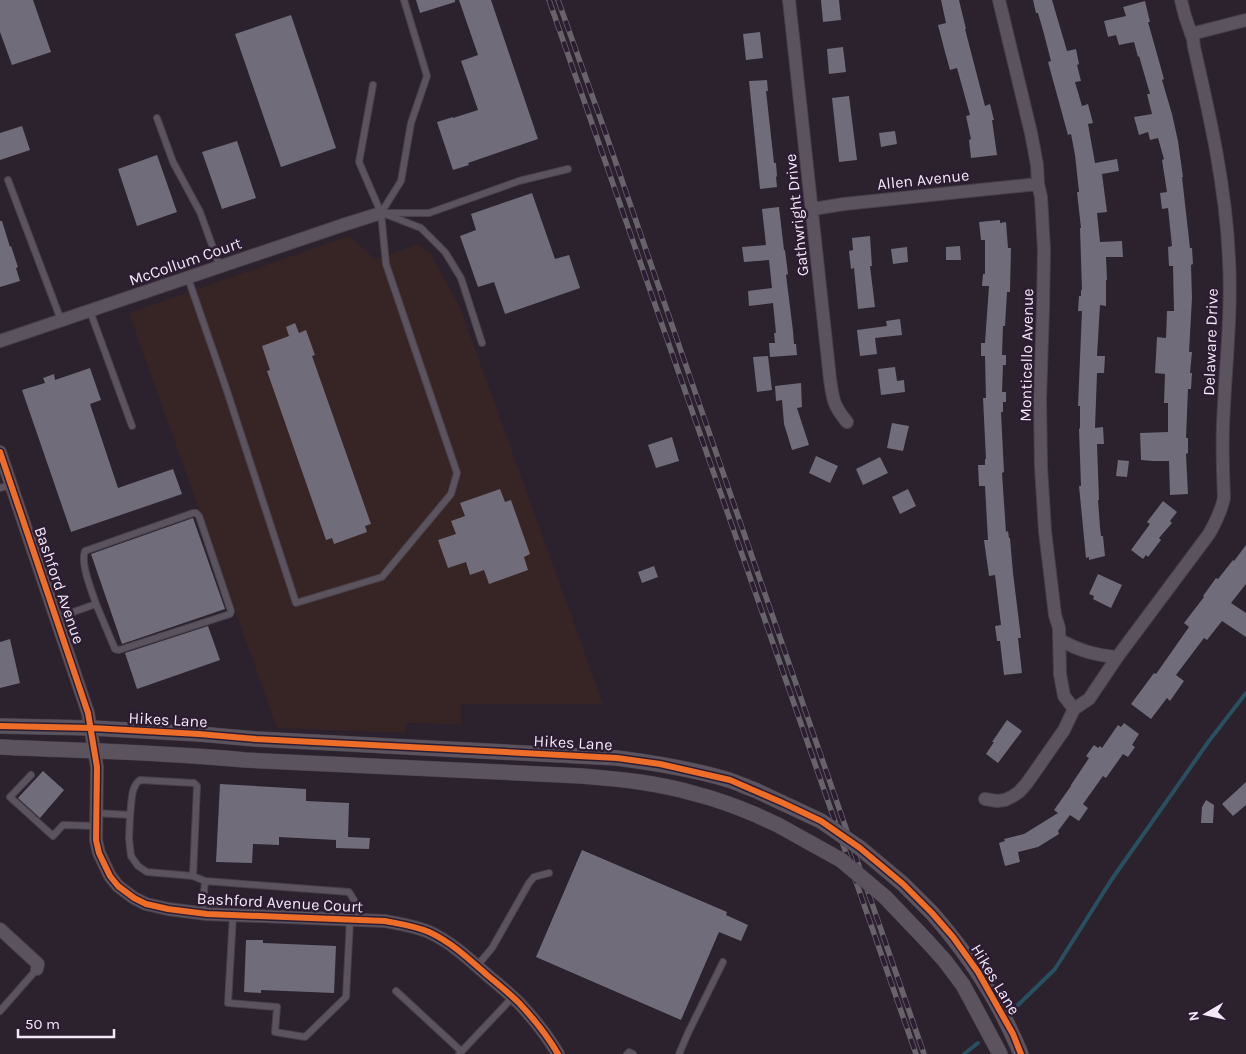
<svg xmlns="http://www.w3.org/2000/svg" width="1246" height="1054" font-family="Karla,sans-serif">
<style>
.industrial{fill:#372525}
.lines{fill:none;stroke-linecap:round;stroke-linejoin:round}
.stream{stroke:#294f60;stroke-width:4}
.building{fill:#706c79}
.service-casing{stroke:#48404b;stroke-width:8}
.minor-casing{stroke:#48404b;stroke-width:14}
.tertiary-casing{stroke:#48404b;stroke-width:16}
.service{stroke:#5b545e;stroke-width:6}
.minor{stroke:#5b545e;stroke-width:12}
.tertiary{stroke:#5b545e;stroke-width:15}
.rail-casing{stroke:#68626b;stroke-width:5.5}
.rail{stroke:#2d1d33;stroke-width:4;stroke-dasharray:11;stroke-linecap:butt}
.tertiary-bridge-casing{stroke:#48404b;stroke-width:16;stroke-linecap:butt}
.tertiary-bridge{stroke:#5b545e;stroke-width:15}
.cycleway-casing{stroke:#2d1d33;stroke-width:9}
.cycleway{stroke:#ee6e29;stroke-width:6}
.labels{text-anchor:middle;stroke-width:5;stroke-linejoin:round;paint-order:stroke}
.street-label{font-size:16px;fill:#f3e8f7;stroke:#2d1d33}
</style>
<rect width="100%" height="100%" fill="#2b222e"/>
<path class="industrial" d="M349,236L375,259L409,248L416,244L430,252L461,310L603,704H461V724L406,723L405,733L277,728L129,313Z"/>
<g class="lines">
<path class="stream" d="M1018,1005L1055,969L1112,879L1209,741L1246,693
M964,1054L978,1043"/>
</g>
<path class="building" d="M0,0H33L51,52L12,65L0,32Z
M416,0H455V2L420,13Z
M459,0H491L538,139L468,163L469,165L453,170L437,122L453,117V118L478,110L461,61L478,55Z
M821,0H839L841,20L823,22Z
M941,0H959L966,29H965L985,106L990,104L994,120H992L997,155L971,158L969,140L971,139L966,116L970,115L957,68L950,70L945,52L938,25L946,23Z
M1033,0H1052L1067,51L1076,49L1079,64L1077,65L1081,81L1075,82L1082,106L1088,104L1093,123L1088,124L1095,163L1117,159L1119,171L1102,174L1107,212L1097,213L1100,242L1122,241L1123,257H1106L1107,280H1106V306L1100,305L1097,356H1105L1104,373H1097L1095,428L1103,427L1104,444H1097L1099,500H1098L1100,527L1101,536H1103L1105,556L1089,560V557L1086,558L1079,486H1081L1079,429L1080,428V406H1078L1082,311H1078L1079,296H1081V290H1082L1080,228H1081L1077,192H1079L1075,155L1071,134L1068,135L1048,62L1051,61L1044,34L1038,13H1036Z
M1145,1L1150,22H1148L1164,79L1162,80L1172,114L1178,141L1183,177H1182L1190,248H1192L1193,264L1191,265L1192,298L1189,352H1192L1190,373H1192L1191,389H1188L1186,438H1188V453L1186,454L1188,494L1170,495L1169,461H1153L1141,460L1140,433L1168,432V403H1164L1165,374L1155,373L1157,337L1166,338L1167,311H1174L1173,266H1169L1168,247L1172,246L1168,208L1162,209L1160,193L1167,192L1162,160L1164,159L1158,138L1150,140L1148,132L1139,135L1134,117L1152,114L1147,94H1150L1139,56L1138,57L1134,42L1119,45L1116,35L1108,37L1104,21L1126,16L1123,7Z
M291,15L336,148L281,167L235,34Z
M760,32L763,58L746,60L743,34Z
M843,47L846,72L829,74L827,49Z
M767,80L768,91H766L774,163H776L777,176L776,177L777,187L760,189L749,81Z
M849,96L857,160L839,162L832,98Z
M22,126L30,150L0,160V133Z
M895,131L897,144L881,147L879,133Z
M237,141L256,198L222,209L202,152Z
M157,155L177,212L137,226L118,169Z
M532,193L555,259L569,255L580,288L505,314L494,282L478,287L460,236L476,230L471,214Z
M779,207L784,250H785L788,274L786,275L793,331L794,344H796L797,355L770,357L769,343H775L774,333H776L773,303L749,306L748,291L772,288L769,260L744,262L742,247L766,245L762,209Z
M1000,220V223L1006,222L1008,248H1011L1010,292H1007L1005,326H1003L1002,355H1006V365H1003L1002,392H1006V402H1003V412H1001L1004,472L1002,473L1006,532L1008,531L1009,538H1010L1013,573L1021,638H1018L1022,673L1004,675L1000,641H997L995,626L1001,625L995,575L989,576L984,540H988L985,486H979L978,465H985V459H986L983,398H986L985,356H981V343H985L989,286H982L983,274H985V240H981L979,222Z
M0,221H2L10,247L11,246L18,267L16,268L20,281L0,287Z
M870,236L872,266H870L875,307L858,309L854,268L851,269L849,251L853,250L852,238Z
M960,246L961,260H946V247Z
M907,247L908,262L893,264L891,249Z
M900,319L902,335L875,338L877,354L860,356L857,330L887,326L886,321Z
M295,323L299,333L306,330L315,355L312,356L371,524L365,526L367,532L334,544L332,538L326,540L267,371L270,370L262,346L289,336L286,327Z
M768,356L772,390L757,392L753,357Z
M895,367L897,381L904,380L905,392L881,395L878,369Z
M90,368L101,400L90,404L118,488L173,469L182,494L71,532L22,390L45,383L43,378L54,374L55,380Z
M801,383L802,407L797,408L809,445L792,450L784,424L782,400L776,401L775,386Z
M892,423L909,426L903,451L887,448Z
M672,437L679,461L656,468L648,445Z
M816,456L838,466L830,483L809,473Z
M880,457L888,473L863,485L856,469Z
M1118,460L1129,461L1127,477L1116,476Z
M500,489L505,502L511,500L530,554L524,557L528,570L489,584L484,570L470,575L466,562L448,568L438,540L456,534L451,521L465,516L460,503Z
M908,489L916,506L900,514L892,497Z
M1163,501L1177,512L1170,521L1172,523L1159,538L1161,540L1148,557L1146,555L1143,559L1131,550L1150,524L1147,522Z
M193,518L225,609L122,644L91,554Z
M1246,545V584L1231,603L1246,613V637L1222,621L1207,640L1204,638L1176,675L1184,681L1170,701L1167,698L1151,719L1131,704L1154,673L1156,674L1189,627L1184,623L1204,597L1203,596L1216,578L1218,579L1233,560L1234,561Z
M654,566L658,577L642,583L638,572Z
M1098,574L1122,585L1111,608L1093,599L1094,596L1089,594Z
M208,626L220,660L137,689L125,653Z
M10,639L20,683L0,688V642Z
M1007,720L1022,731L998,763L986,754L994,742H992Z
M1124,723L1139,734L1132,745L1135,747L1128,757L1123,754L1106,778L1103,776L1083,804L1088,808L1079,821L1070,815L1058,831L1059,834L1038,847L1018,852L1020,862L1005,866L999,843L1005,841L1004,839L1024,834L1058,813L1054,810L1071,786V785L1089,758L1086,756L1094,745L1098,748L1100,746L1102,748L1118,725L1121,727Z
M43,771L64,790L40,818L18,798Z
M1246,782V805L1233,816L1222,804Z
M220,784L306,789V801L349,803L348,837L370,838L369,849L336,848V840L279,837V845L253,844L252,863L216,862Z
M1206,800L1214,805L1213,823H1201L1202,807Z
M582,850L727,912L726,915L748,925L741,941L719,932L681,1020L536,957Z
M246,940H263V943L336,946L334,993L261,990V993L244,992Z"/>
<g class="lines">
<defs>
<path id="service" d="M157,118L173,162L200,212L220,267
M8,180L61,320
M381,213L401,181L411,123L427,76L404,0
M381,213H429L519,181L568,169
M385,214L421,228L445,252L461,278L482,343
M188,278L226,388L296,603L382,577L451,494L457,473L386,264L381,213L359,162L373,85
M90,311L132,426
M0,488L11,485
M56,618L96,604L115,649L119,650L230,614L231,611L199,516L196,513H193L85,551C80,564 92,591 96,604
M31,775L10,797L53,836L63,825L96,826
M96,813L130,815L129,839L131,856L138,866L147,872L193,876L205,881
M130,815C132,804 130,787 140,780L194,783L197,786L193,876
M202,914L205,881L349,892L354,900L353,920
M233,915L228,1003L277,1007L275,1032L305,1037L346,997L350,920
M477,966L492,948L529,883L534,877L549,873
M396,991L461,1051
M0,1011L37,969
M459,1054L513,997
M627,1054L629,1052L633,1054
M679,1054L688,1033L723,962"/>
<path id="minor" d="M789,0L830,379C833,400 833,405 847,422
M999,0L1031,133L1037,165L1038,184L1041,197L1044,250L1043,308L1040,399L1041,467L1045,531L1055,615L1059,628L1060,674L1064,696L1074,709
M1191,34L1246,20
M813,209L844,204L1038,184
M0,341L346,224L381,213
M0,452L88,713L97,767L96,840L99,853L110,876L118,886L134,898L146,904L168,909L207,914L385,921C400,924 415,926 429,932C451,942 469,959 487,975C498,984 509,993 519,1003C534,1019 547,1035 558,1054
M1060,640C1080,651 1095,655 1117,657
M985,799L997,801L1005,800L1013,796L1019,792L1027,783L1064,730L1074,709L1089,699L1118,656L1209,534C1216,522 1221,511 1224,498C1223,474 1222,450 1223,426C1225,370 1232,315 1229,260C1226,187 1210,117 1194,47L1193,39L1185,16L1181,0
M0,929L38,964L37,969"/>
<path id="tertiary" d="M0,726L92,728L199,734L256,739L617,758C655,763 693,769 729,780C738,783 746,787 755,790
M0,747C82,751 163,752 245,760L582,776C620,779 659,783 696,794C716,799 735,806 754,814
M932,913C969,955 1000,1003 1021,1054
M927,941L945,961L963,985L1000,1054"/>
</defs>
<use href="#service" class="service-casing"/>
<use href="#minor" class="minor-casing"/>
<use href="#tertiary" class="tertiary-casing"/>
<use href="#service" class="service"/>
<use href="#minor" class="minor"/>
<use href="#tertiary" class="tertiary"/>
<defs>
<path id="rail" d="M549,0L916,1054
M558,0L608,140L924,1054"/>
</defs>
<use href="#rail" class="rail-casing"/>
<use href="#rail" class="rail"/>
<defs>
<path id="tertiary-bridge" d="M755,790L821,821L860,848L903,884L932,913
M754,814L778,825L841,860L885,897L927,941"/>
</defs>
<use href="#tertiary-bridge" class="tertiary-bridge-casing"/>
<use href="#tertiary-bridge" class="tertiary-bridge"/>
<defs>
<path id="cycleway" d="M0,452L88,713L97,767L96,840L99,853L110,876L118,886L134,898L146,904L168,909L207,914L385,921C400,924 415,926 429,932C451,942 469,959 487,975C498,984 509,993 519,1003C534,1019 547,1035 558,1054
M0,726L92,728L199,734L256,739L617,758L660,764L730,780L783,803L821,821L860,848L903,884L932,913L953,937L978,972L1013,1034L1021,1054"/>
</defs>
<use href="#cycleway" class="cycleway-casing"/>
<use href="#cycleway" class="cycleway"/>
</g>
<g class="labels">
<g class="street-label">
<text transform="translate(923 179) rotate(-6)" y="6">Allen Avenue</text>
<text transform="translate(796 215) rotate(-96)" y="6">Gathwright Drive</text>
<text transform="translate(185 261) rotate(-19)" y="6">McCollum Court</text>
<text transform="translate(1210 342) rotate(-88)" y="6">Delaware Drive</text>
<text transform="translate(1026 355) rotate(-89)" y="6">Monticello Avenue</text>
<text transform="translate(60 585) rotate(71)" y="6">Bashford Avenue</text>
<text transform="translate(168 719) rotate(3)" y="6">Hikes Lane</text>
<text transform="translate(573 742) rotate(3)" y="6">Hikes Lane</text>
<text transform="translate(280 902) rotate(3)" y="6">Bashford Avenue Court</text>
<text transform="translate(996 979) rotate(59)" y="6">Hikes Lane</text>
</g>
</g>
<g transform="translate(1206 1014) rotate(261)" stroke="#2d1d33" stroke-width="4" paint-order="stroke">
<path d="M0-4L9 19L0 12L-9 19Z" fill="#f3e8f7"/>
<text y="-8" font-size="14" font-weight="bold" text-anchor="middle" fill="#f3e8f7">N</text>
</g>
<path d="M18 1029v8h96v-8" fill="none" stroke="#f3e8f7" stroke-width="2.5"/>
<text x="25" y="1029" font-size="15" fill="#f3e8f7" stroke="#2d1d33" stroke-width="4" paint-order="stroke">50 m</text>
</svg>
